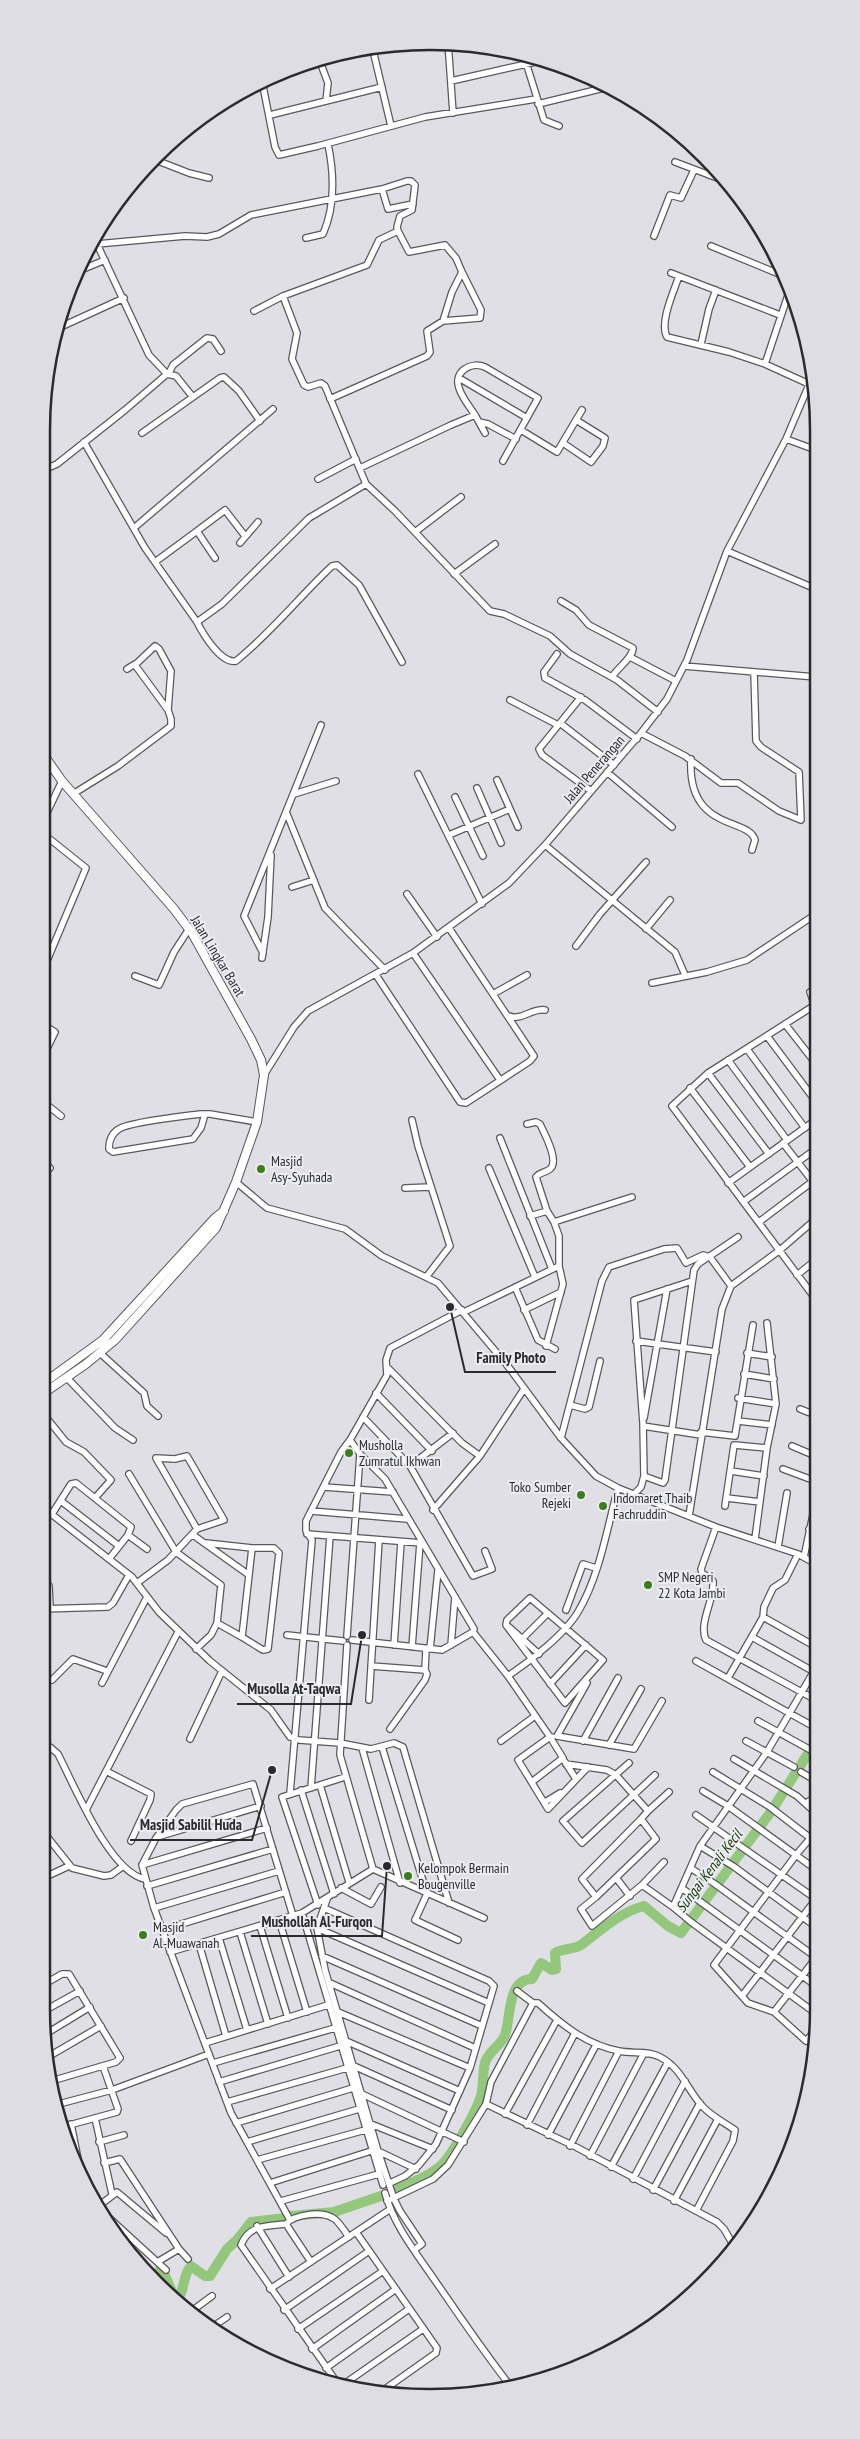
<svg xmlns="http://www.w3.org/2000/svg" width="860" height="2439" font-family="'PT Sans Narrow',sans-serif">
<style>
.lines{fill:none;stroke-linecap:round;stroke-linejoin:round}
.river{stroke:#92c77c;stroke-width:10}
.minor-casing{stroke:#58585e;stroke-width:8}
.highway-casing{stroke:#58585e;stroke-width:10}
.minor{stroke:#fff;stroke-width:5.5}
.highway{stroke:#fff;stroke-width:8}
.poi-dot{fill:#3d7d1b;stroke:#ececf3;stroke-width:2}
.labels{text-anchor:middle;stroke-width:4;stroke-linejoin:round;paint-order:stroke}
.street-label{font-size:14px;fill:#2b2b2e;stroke:#ececf3}
.poi-label{font-size:14px;fill:#2b2b2e;stroke:#ececf3;text-anchor:start}
.water-label{font-size:15px;font-style:italic;fill:#163904;stroke:#ececf3}
.rim{fill:none;stroke:#2b2b2e;stroke-width:2.5}
.leader{fill:none;stroke:#2b2b2e;stroke-width:2}
.callout-dot{fill:#2b2b2e;stroke:#ececf3;stroke-width:2}
.callout-label{font-size:15px;text-anchor:middle;font-weight:bold;fill:#2b2b2e;stroke:#ececf3;stroke-width:4;stroke-linejoin:round;paint-order:stroke}
</style>
<rect width="100%" height="100%" fill="#dfdfe5"/>
<g class="lines">
<path class="river" d="M397,2189C414,2181 434,2175 446,2160C456,2147 476,2112 481,2096C484,2086 482,2074 485,2063C488,2051 501,2046 505,2035C511,2018 507,1979 532,1979L541,1963L552,1970L556,1969L555,1953C563,1948 573,1950 581,1945C600,1931 620,1912 644,1906L668,1926L681,1933L770,1813L818,1738
M291,2216L334,2212L381,2196
M152,2279L160,2270L163,2271L173,2294L175,2297H179C185,2288 183,2274 191,2266L205,2276H210L227,2249L237,2240L251,2222L286,2218"/>
<defs>
<path id="minor" d="M448,42L453,113
M372,46L391,126
M523,53L544,120L559,126
M262,81L275,147L279,155L318,146L425,117L536,99
M451,81L544,60
M326,101L382,87
M538,104L608,87
M270,115L326,101L328,83L319,59
M153,159L189,173L209,178
M675,162L728,182
M709,175L713,166
M382,189L388,209L413,204
M95,235L97,244L149,355L167,374L176,376L192,396
M654,236L670,195L681,198L694,170
M306,238L323,234C335,207 334,173 328,144
M97,244L185,236L207,237L219,234L251,215L382,189L407,181H411L415,185L412,210L400,216L397,227L398,231L379,240L367,265L283,296L254,311
M711,246L784,276
M76,272L105,260
M671,273L780,315
M679,276C674,291 659,323 667,337L729,352L765,364L809,384
M283,296L297,333L292,359L304,385L308,387L321,383L325,386L366,484
M443,321L480,318L481,310L462,272
M54,330L124,298
M701,344L709,309L716,290
M765,364L789,292
M169,373L173,365L207,338L213,339L221,351
M459,378L527,418
M330,399L427,356L430,352L427,331L443,321L452,292L462,272L456,258L445,245L409,252L398,231
M475,415C470,407 462,398 459,388C453,371 472,361 485,367L538,398L503,461
M479,422L488,424L516,439
M521,430L557,452L582,410
M142,433L220,378L224,377L239,391L260,421
M786,439L816,450
M84,442L145,548L197,622L222,604L309,518L366,484L395,511L490,611L504,614L550,636L570,654L617,680L658,712
M563,443L591,462L603,446L605,438L576,420
M360,468L451,425L475,415L485,433
M41,471L57,464L125,410L167,374
M814,474H816
M318,479L356,459
M134,528L273,409
M197,531L225,510L245,536
M415,532L461,497
M240,543L258,522
M727,551L816,589
M155,562L197,531L215,558
M454,574L495,544
M561,601L576,610L589,625L633,648C633,658 617,668 612,677
M197,622C203,634 221,664 236,661C272,632 299,597 332,566L337,565L359,585L402,662
M557,654L544,672L545,678L585,700L637,739
M630,657L676,681
M684,666L816,677
M127,669L135,664
M581,697L539,749L542,755L591,791
M510,700L558,725
M560,723L614,765
M641,733L685,756L721,783H738L779,811L801,820L799,772L761,747L756,741L754,672
M691,759C687,832 749,817 755,840L752,850
M607,772L672,827
M418,774L482,904
M497,780L518,827
M477,788L501,843
M73,794L118,766L171,726V719L168,710L171,671L159,649L155,646L135,665L168,710
M294,794L336,781
M455,797L483,856
M287,814L325,908L385,970
M41,825L62,781
M41,832L86,868L41,975
M449,835L510,809
M545,845L675,952L685,975
M292,887L314,880
M407,894L437,937
M646,929L670,900
M576,946L600,914L646,862
M263,953L244,916L321,725
M413,953L500,1080
M262,958L268,917L271,855
M376,975L460,1102L466,1103L530,1061L534,1056L449,928
M135,976L159,985L174,952L189,929
M652,983L707,972L747,960L816,914
M810,992L817,1012
M493,994L527,975
M815,1005L708,1073L672,1106L817,1301
M509,1016C521,1021 532,1008 545,1010
M41,1023L55,1032L41,1061
M785,1024L817,1065
M767,1036L817,1103
M747,1049L805,1128
M728,1060L787,1140
M708,1073L769,1154
M264,1075L294,1027L308,1011L413,953L509,883L545,845L641,733L667,699L687,660L727,551L786,439L814,373
M690,1088L750,1167
M41,1100L61,1116
M205,1114L201,1128L193,1139L113,1152L109,1149C109,1141 112,1133 119,1129C129,1122 185,1116 200,1114H210L257,1122
M412,1120L418,1146L450,1246L427,1276
M527,1124L536,1122L540,1124C544,1133 560,1161 550,1169C545,1173 540,1172 536,1177L547,1211L554,1222L559,1236V1266
M500,1138L552,1269
M783,1143L817,1187
M41,1160L50,1168
M489,1168L535,1277
M236,1182L267,1208L345,1229L382,1256L438,1283L507,1365L561,1438L596,1476L618,1488L716,1527L798,1554L818,1565
M728,1183L817,1119
M405,1188L431,1187
M743,1202L817,1148
M530,1216L547,1211
M554,1222L632,1197
M759,1222L817,1178
M797,1275L817,1259
M515,1287L538,1340L555,1349
M524,1310L561,1292
M464,1312L559,1266L563,1284L546,1346
M636,1341L716,1352
M100,1353L144,1393L147,1406L158,1416
M747,1353L772,1357
M387,1367L462,1443L480,1456
M744,1374L774,1379
M67,1378L115,1428L133,1440
M376,1393L432,1451
M738,1398L776,1404
M570,1405L585,1409L589,1407L600,1361
M800,1409L818,1416
M41,1411L66,1442L84,1452L111,1480L95,1498
M363,1417L410,1466L473,1576L492,1569L485,1551
M644,1418L667,1289
M738,1421L772,1425
M643,1426L701,1435
M701,1432L735,1436L753,1325
M561,1438L602,1281L609,1267L664,1249L677,1248L686,1263L703,1255L710,1257L731,1286
M792,1446L818,1457
M410,1466L453,1433
M783,1469L818,1482
M731,1471L764,1476
M129,1474L176,1552L221,1585L217,1623L211,1635L196,1649
M644,1476L663,1483L665,1480L694,1270L698,1264L738,1237
M324,1487L393,1492
M634,1494L641,1487L644,1476L643,1423L634,1300L692,1281
M727,1498L760,1502
M61,1501L119,1546
M41,1506L132,1577L159,1612L210,1661L271,1710L290,1737L299,1740L340,1743L371,1749L394,1743L403,1747L449,1903
M725,1506L734,1445L767,1448
M433,1510L480,1456L524,1389
M311,1511L407,1519
M52,1514L71,1484L76,1483L131,1527L128,1535L109,1559
M689,1516L722,1309L731,1286L780,1250L817,1218
M716,1527L701,1569L702,1573L713,1581C715,1599 698,1623 706,1640L818,1701
M809,1529L818,1533
M307,1534L422,1543
M128,1535L147,1549
M193,1535L249,1575L242,1637L217,1623
M755,1539L767,1448L776,1404L767,1323
M206,1543L252,1548L249,1575
M778,1547L787,1493
M804,1557L818,1491
M137,1583L168,1560L197,1529L224,1520L187,1456L175,1459L156,1458L197,1529
M49,1586L50,1608
M530,1598L603,1660L565,1703L506,1625L507,1620Z
M41,1609L108,1607L113,1603L129,1575
M566,1610L583,1564L596,1568
M763,1617L818,1648
M509,1627L539,1654
M473,1632L508,1676L550,1737L518,1760L548,1809L588,1767
M287,1635L343,1641
M347,1636L360,1454L350,1440L387,1375L386,1360L390,1348L462,1310
M242,1637L263,1650L268,1649L279,1553L274,1548H252
M752,1637L818,1674
M523,1638L548,1613
M352,1640L442,1650L473,1632L474,1629L385,1479L360,1454
M347,1645L340,1755L373,1869L484,1918
M394,1645L401,1542
M451,1645L455,1597
M412,1647L420,1543
M430,1649L438,1570
M696,1661L818,1729
M371,1666L425,1670L426,1649
M508,1676C529,1662 565,1634 578,1612C600,1575 607,1528 618,1488
M728,1678L763,1617L764,1607L773,1588L785,1580L798,1554
M52,1680L73,1659L107,1671
M102,1683L147,1597
M587,1683L557,1736L634,1749L662,1701
M550,1684L586,1645
M369,1700L379,1540
M758,1721L818,1754
M390,1729L425,1680L427,1674L425,1670
M190,1739L222,1671
M501,1741L535,1716
M583,1741L618,1678
M746,1741L794,1767
M609,1745L641,1689
M382,1747L427,1894L415,1920L458,1940
M41,1748L50,1747L58,1754C74,1785 110,1873 145,1879
M362,1748L400,1883
M734,1759L797,1796L818,1815
M565,1762L576,1779
M629,1763L563,1821L582,1843L655,1775
M566,1764L607,1770L616,1775L648,1811L641,1819L582,1879L596,1897L656,1839L641,1819
M106,1771L151,1794L150,1800L131,1841
M713,1772L770,1807L818,1844
M801,1772L818,1782
M533,1781L563,1758L550,1737H552
M320,1785L349,1882
M311,1788L330,1536
M301,1790L334,1894
M703,1791L728,1806L818,1871
M290,1793L312,1540L306,1531V1521L341,1452L350,1440
M545,1802L560,1793
M806,1803L818,1796
M86,1810L178,1632
M648,1811L669,1792
M696,1815L819,1901
M41,1829L72,1868L104,1876L111,1875L122,1867
M818,1829L796,1855L714,1965L748,2003L774,2012L819,1954
M157,1837L261,1806
M700,1846L733,1866L819,1929
M142,1865L267,1828
M692,1869L715,1884L817,1958
M41,1879L69,1866
M617,1879L630,1896
M642,1885L664,1862
M147,1886L273,1849
M341,1888L371,1904L381,1887
M683,1889L819,1988
M596,1897L581,1909L592,1926L642,1885L673,1907
M327,1899L317,1928L325,1970L378,2151L394,2199L400,2211L422,2244L414,2250
M318,1905L282,1797L345,1777
M154,1908L279,1871
M324,1908L489,1981L494,1986L470,2068L436,2144L419,2165L405,2176L390,2183
M302,1913L383,2185
M279,1920L307,2012
M260,1926L288,2018
M317,1928L489,2003
M162,1930L286,1892
M240,1932L268,2024
M219,1938L247,2030
M199,1944L226,2036
M170,1952L302,1913L373,1869
M322,1956L482,2026
M330,1983L475,2048
M41,1986L62,1974H69L120,2058L116,2062L48,2082
M517,1991L533,2003H538C562,2025 587,2045 619,2051C632,2054 648,2050 660,2057C682,2068 688,2092 704,2108C713,2117 725,2123 735,2130L733,2141L696,2211
M742,1996L816,1899
M42,2012L80,1991
M338,2012L470,2068
M774,2012L806,2041L816,2029
M818,2015L691,1922L673,1907L700,1846L767,1752L818,1664
M44,2035L90,2007
M346,2041L460,2091
M205,2043L328,2005
M46,2058L101,2026
M213,2063L335,2028
M354,2066L452,2110
M219,2082L340,2046
M362,2094L464,2142
M227,2102L347,2068
M486,2104L576,2147L717,2222L724,2229L735,2248
M55,2105L112,2090L209,2054
M505,2114L557,2020
M95,2118L112,2194
M236,2123L353,2088
M71,2124L81,2174
M371,2124L433,2149
M527,2125L575,2033
M62,2127L117,2112L118,2109L103,2066
M548,2135L596,2045
M99,2142L124,2135
M247,2142L359,2109
M570,2146L619,2051
M378,2151L416,2169
M590,2156L644,2053
M257,2160L365,2130
M104,2163L120,2159L179,2249L159,2261
M611,2167L668,2062
M633,2179L685,2081
M270,2183L371,2151
M653,2190L700,2103
M385,2193C394,2226 417,2254 436,2282C461,2318 485,2354 512,2388
M281,2201L379,2174
M387,2201L433,2179L448,2165L486,2104L491,2082L533,2003
M674,2201L718,2119
M100,2205L117,2192L166,2233
M107,2216L166,2270
M290,2220L231,2113L154,1908L142,1865L156,1838L176,1810L182,1804L253,1784L293,1916
M286,2224L311,2262
M257,2226L289,2277
M356,2232L437,2348L436,2353L378,2394
M179,2249L188,2259
M270,2289L389,2210
M284,2310L369,2251
M189,2313L212,2296
M211,2328L227,2317
M298,2329L383,2271
M226,2338L227,2337
M312,2349L396,2289
M326,2368L409,2309
M336,2381L241,2245C249,2224 268,2226 286,2224C295,2214 321,2211 333,2218C339,2221 344,2231 349,2237
M344,2384L423,2329"/>
<path id="highway" d="M41,751L62,781L174,909L192,933L251,1039L261,1060L264,1075L257,1122L236,1182L216,1228L115,1340L86,1364L41,1395
M41,1385L103,1340L215,1218L224,1211"/>
</defs>
<use href="#minor" class="minor-casing"/>
<use href="#highway" class="highway-casing"/>
<use href="#minor" class="minor"/>
<use href="#highway" class="highway"/>
</g>
<g class="poi-dot">
<circle cx="261" cy="1169" r="5"/>
<circle cx="349" cy="1453" r="5"/>
<circle cx="581" cy="1495" r="5"/>
<circle cx="603" cy="1506" r="5"/>
<circle cx="648" cy="1585" r="5"/>
<circle cx="408" cy="1876" r="5"/>
<circle cx="143" cy="1935" r="5"/>
</g>
<g class="labels">
<g class="street-label">
<text transform="translate(594 769) rotate(-49)" y="5">Jalan Penerangan</text>
<text transform="translate(218 956) rotate(59)" y="5">Jalan Lingkar Barat</text>
</g>
<g class="poi-label">
<text x="271" y="1166">Masjid<tspan x="271" dy="16">Asy-Syuhada</tspan></text>
<text x="359" y="1450">Musholla<tspan x="359" dy="16">Zumratul Ikhwan</tspan></text>
<text x="571" y="1492" text-anchor="end">Toko Sumber<tspan x="571" dy="16">Rejeki</tspan></text>
<text x="613" y="1503">Indomaret Thaib<tspan x="613" dy="16">Fachruddin</tspan></text>
<text x="658" y="1582">SMP Negeri<tspan x="658" dy="16">22 Kota Jambi</tspan></text>
<text x="418" y="1873">Kelompok Bermain<tspan x="418" dy="16">Bougenville</tspan></text>
<text x="153" y="1932">Masjid<tspan x="153" dy="16">Al-Muawanah</tspan></text>
</g>
<g class="water-label">
<text transform="translate(709 1871) rotate(-53)" y="5">Sungai Kenali Kecil</text>
</g>
</g>
<path d="M0 0H860V2439H0ZM430 50H430A380 380 0 0 1 810 430V2009A380 380 0 0 1 430 2389H430A380 380 0 0 1 50 2009V430A380 380 0 0 1 430 50Z" fill="#dddde3" fill-rule="evenodd"/>
<path class="rim" d="M430 50H430A380 380 0 0 1 810 430V2009A380 380 0 0 1 430 2389H430A380 380 0 0 1 50 2009V430A380 380 0 0 1 430 50Z"/>
<path class="leader" d="M450 1307L465 1372H556M362 1635L351 1704H237M272 1770L252 1840H130M387 1866L382 1936H251"/>
<g class="callout-dot">
<circle cx="450" cy="1307" r="5"/>
<circle cx="362" cy="1635" r="5"/>
<circle cx="272" cy="1770" r="5"/>
<circle cx="387" cy="1866" r="5"/>
</g>
<g class="callout-label">
<text x="511" y="1363">Family Photo</text>
<text x="294" y="1694">Musolla At-Taqwa</text>
<text x="191" y="1830">Masjid Sabilil Huda</text>
<text x="317" y="1927">Mushollah Al-Furqon</text>
</g>
</svg>
